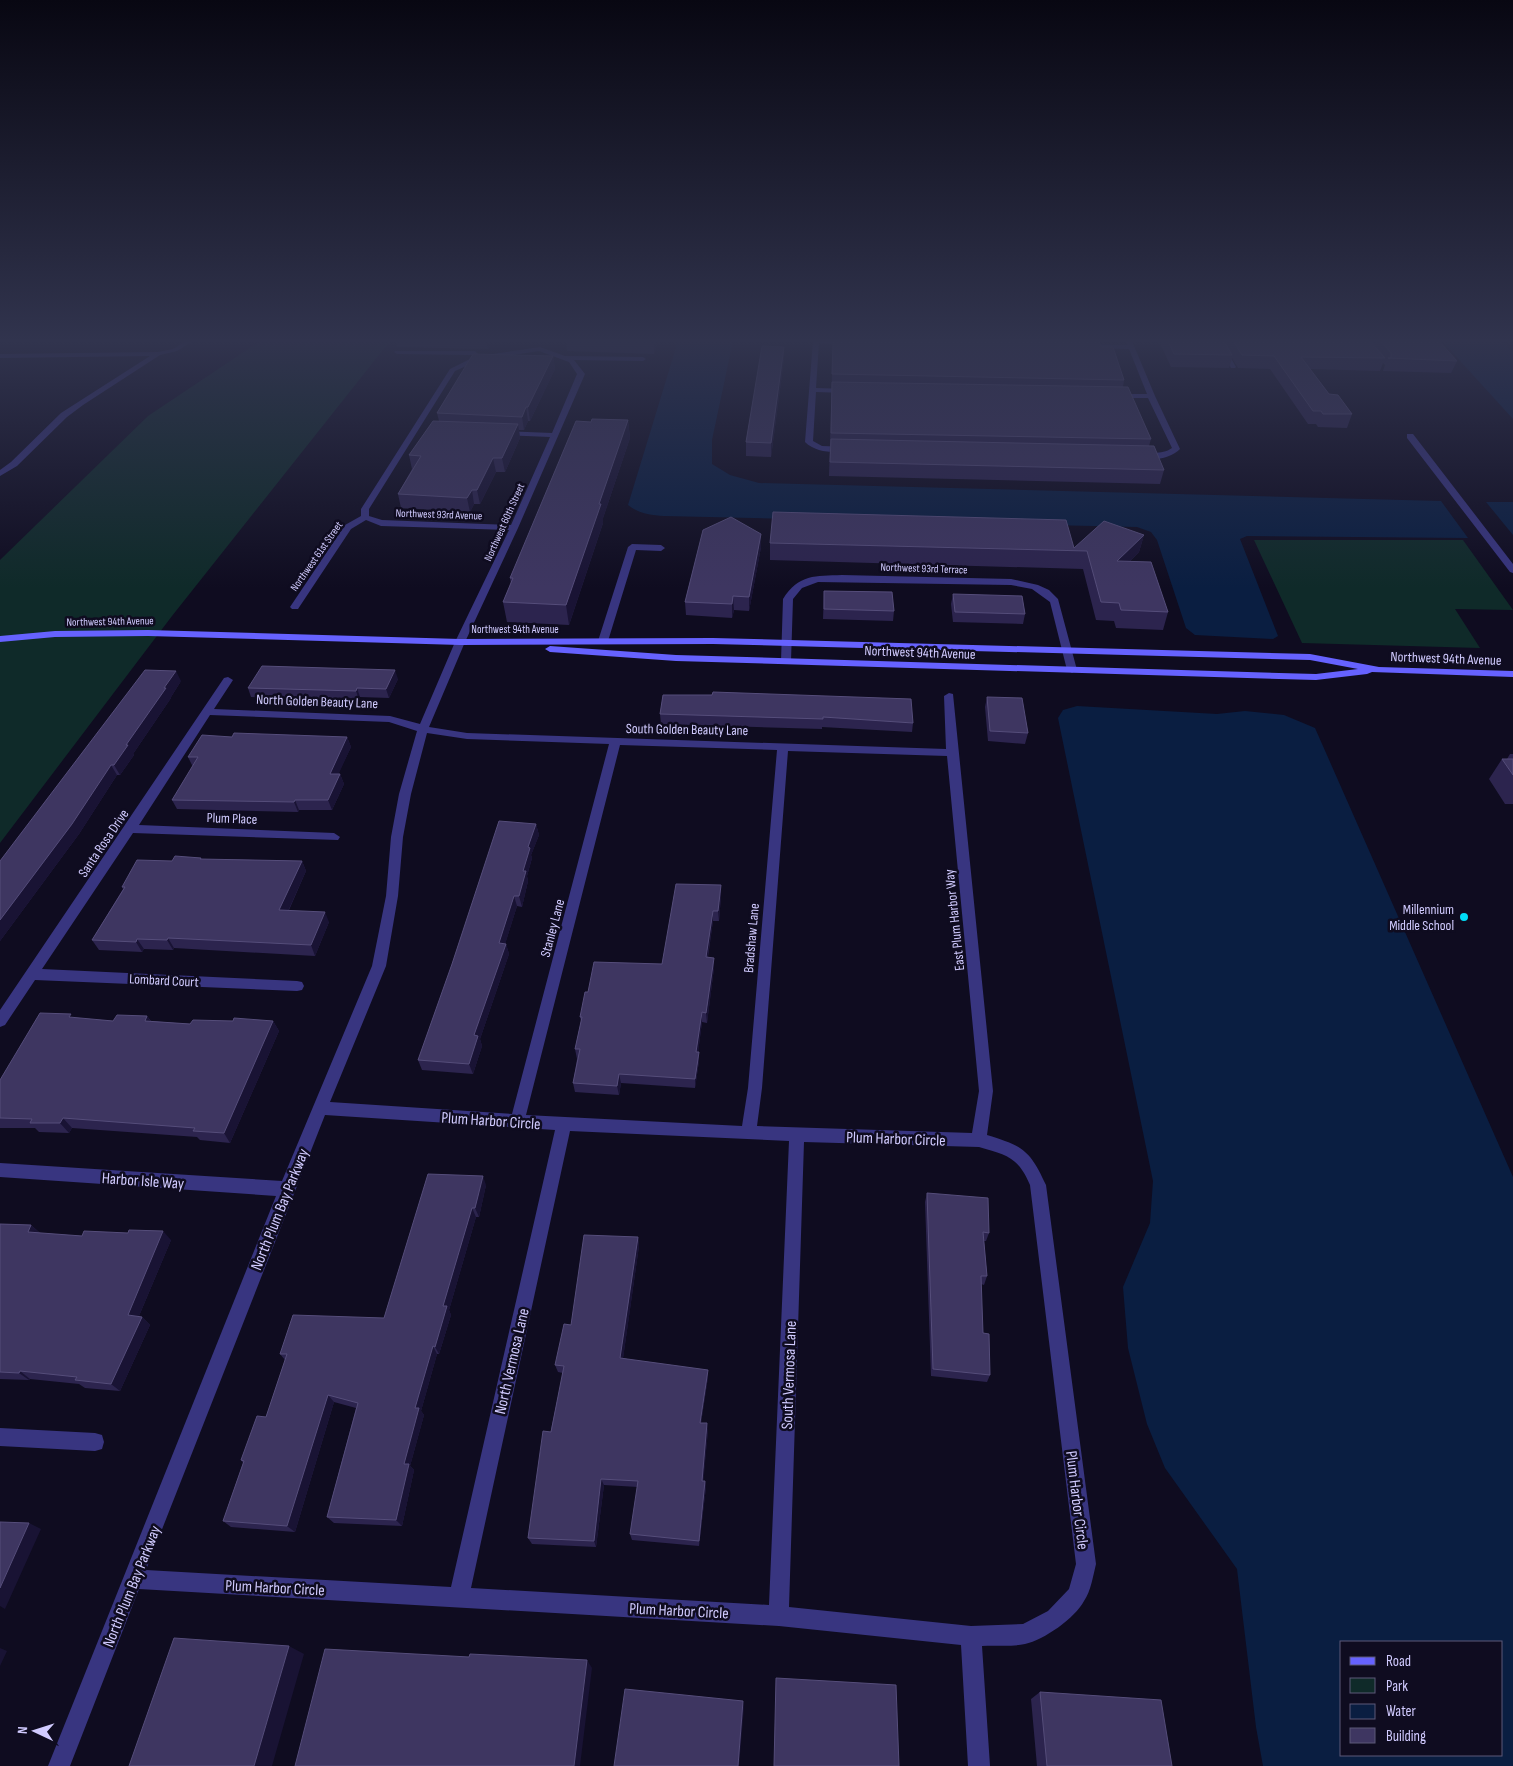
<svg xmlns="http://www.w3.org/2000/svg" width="1513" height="1766" font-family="'Sofia Sans Condensed',sans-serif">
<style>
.green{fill:#0f2a29}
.water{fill:#0a1e41;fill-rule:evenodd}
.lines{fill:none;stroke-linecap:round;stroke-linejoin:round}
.street{fill:#383580;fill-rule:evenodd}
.secondary{fill:#6662ff;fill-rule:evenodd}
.wall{fill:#2c244e}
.shaded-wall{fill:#191334}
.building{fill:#3e3661;stroke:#554d7a}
.poi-dot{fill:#00ddf6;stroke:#0f0c20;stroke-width:2}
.labels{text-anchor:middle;stroke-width:5;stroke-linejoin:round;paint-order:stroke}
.far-street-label{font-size:11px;fill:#d1cbff;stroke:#0f0c20}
.street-label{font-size:14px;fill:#d1cbff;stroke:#0f0c20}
.poi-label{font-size:14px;fill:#d1cbff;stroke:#0f0c20;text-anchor:end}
.near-street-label{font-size:16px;fill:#d1cbff;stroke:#0f0c20}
</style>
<rect width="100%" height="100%" fill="#0f0c20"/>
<path class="green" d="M260,341H390L172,616L0,843V560L148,416Z
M1254,540H1463L1513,610L1455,609L1480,648L1302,643Z"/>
<path class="water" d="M678,341H733L712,440V464L730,475L759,483L1441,501L1468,538L1247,536L1240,539L1278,636L1273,639L1195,635L1186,628L1157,540L1151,532L1137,527L664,516C651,515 639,514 628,505Z
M1442,341H1502L1513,352V419Z
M1486,502H1513V535Z
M1077,706L1217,714L1245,711L1284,715L1315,728L1513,1177V1766H1263L1256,1727L1237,1569L1165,1468L1147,1424L1128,1348L1123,1287L1150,1223L1153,1181L1058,718L1063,710ZM1342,1642H1502V1755H1342Z"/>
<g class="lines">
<path class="street" d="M186,341H193L177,351L160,355L83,405L67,417L17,466L0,476V470L11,462L61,413L150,356L0,358V354L158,352L173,349Z
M813,341L852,342L849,344L819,343L816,388L847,389L851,391L847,393L816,392L813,441L822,446L849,447V451C835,453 816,453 805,442Z
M1126,341H1132L1155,396L1180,449C1171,458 1150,463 1139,456C1148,450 1161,456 1172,448L1148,398H1115L1111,396L1115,394H1147L1129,349L1086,348L1083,346L1086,344L1127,345Z
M1215,341H1221L1236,367L1235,368H1231Z
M540,347L565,356L643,357L646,359L643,361L574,360L585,374L518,528L465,642L429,727L467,733L946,749L944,696L949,693L953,694L993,1091L987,1135C1023,1146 1030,1150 1046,1185L1096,1564C1093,1576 1091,1591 1084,1601C1075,1618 1044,1640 1025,1644C1012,1647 996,1645 982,1646L990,1766H968L961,1645L779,1626L139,1589L70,1766H48L276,1196L0,1177V1163L282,1181L372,966L386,896L391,837L399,794L417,731L389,722L210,715L139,825L334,833L340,837L338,840L133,833L42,969L297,981L302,982L304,986L302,990L297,991L35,980L5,1025L0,1027V1010L224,678L228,677L233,680L214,709L390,716L420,724L455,642L509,530L381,526L366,520L351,529L298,609H292L290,607L345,525L361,516V509L450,369L474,357L473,355L397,354L394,352L395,351H475L480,356ZM539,351L569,362L577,374L552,433L503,431L499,433L503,435L550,437L511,525L382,520L369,516V509L455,371L480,360ZM427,733L467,739L609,744L512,1114L330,1102L386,966L398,896L403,837L411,794ZM620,745L777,750L748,1088L742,1126L526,1115ZM788,751L947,756L979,1091L972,1133L757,1126L762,1088ZM325,1115L555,1130L451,1587L146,1570ZM570,1131L789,1141L769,1605L471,1588ZM804,1142L979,1147C1007,1155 1018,1157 1030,1185L1076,1564L1069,1589L1048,1611L1023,1624L971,1626L789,1607Z
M1407,434H1413L1513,564V573L1510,572L1407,438Z
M632,544L661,545L665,548L661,551L636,550L608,641L603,644L600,643L598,641L628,547Z
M842,575L1011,579L1038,585L1049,590L1058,599L1077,670L1072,673L1067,670L1050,602L1032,589L1011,585L818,582L802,588L793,599L791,661L790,663H782L781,661L783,599C799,574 815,576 842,575Z
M0,1428L95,1433L102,1435L104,1442L102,1449L95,1451L0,1446Z"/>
<path class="secondary" d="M148,630L460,639L713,638L1310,654L1379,667L1513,671V677L1372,672L1367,674L1316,680L676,661L550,652L545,649L550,646L676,655L1316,674L1358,669L1310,660L713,644L460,645L148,636L55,637L0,642V636L55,631Z"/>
</g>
<path class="wall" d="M396,341H492L488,349L397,347Z
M566,341H658L654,354L567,351Z
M833,341L888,342V341H1099L1102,347L1124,380L1123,387L1151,439L1149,446L1164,470L1160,484L829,476Z
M1159,341H1439L1457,361L1451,373L1383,371L1385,365L1383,363L1380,371L1310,369L1329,394L1352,414L1347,428L1318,427L1316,424H1308L1270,369L1238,368L1232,358L1229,368L1171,367Z
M784,347V359L771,457L746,456V442Z
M553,356L555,369L530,421H528L524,430H519L520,438L505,472H496L480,504H474L470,512L401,508L398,494L412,469L409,455L439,421L437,413Z
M628,420L630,438L603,518V523L569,625L507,622L503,602L511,584L510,578L591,422Z
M761,534V547L749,611L734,610L732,618L686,615L685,602Z
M1144,535L1139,552L1130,561L1168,612L1163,630L1116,628L1114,621L1096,620L1083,569L770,560V543L1074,548Z
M824,591L894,611L893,621L823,619Z
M953,594L1025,614L1023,624L953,622L951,604Z
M398,679L389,698L360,697L359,700L251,697L248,688Z
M181,681L171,697V698L133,754L134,755L120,775H117L79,834L0,941V861Z
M663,695L913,723L912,732L822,727V729L661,724L660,714Z
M987,697L1028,733L1025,744L988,741L985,707Z
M232,737H347L351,747L338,774H340L344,784L332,810H299L298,812L177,809L172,800L193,767L188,757Z
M1510,754H1513V804H1505L1489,779L1502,759H1507Z
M536,824L539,835L531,855L532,858L527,876L528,881L522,907L517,906L505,944H506L509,954L480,1039L482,1046L473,1074L422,1070L418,1060Z
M201,858L202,859L302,861L306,871L289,910L329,922L315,956L174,948L173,950L144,949L142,952L99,950L92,940L123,889L122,887L172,861Z
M721,885V896L719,921H713L708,957L714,968L707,1023L702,1022L698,1052L699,1061L695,1088L621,1083L619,1095L575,1092L573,1083L577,1059L575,1049L581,1021L580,1017L588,992L662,964Z
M147,1016L151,1021L190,1024L233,1021H273L279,1031L230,1143L200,1140L197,1137L72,1128L69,1133L39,1132L35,1128H0V1080L73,1018L113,1021Z
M486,1185L479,1217H476L449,1310L451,1315L439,1354H437L421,1411L424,1415L410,1466L414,1470L402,1526L334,1523L327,1517L356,1408L334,1402L295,1532L231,1527L223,1521L243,1463L241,1460L266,1417L285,1360L280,1354L384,1318Z
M927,1193L989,1233L986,1241H984L987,1276L984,1285L981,1284L983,1333L990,1375L987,1382L931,1376L925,1202Z
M0,1224L31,1225L40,1233L82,1236L171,1240L139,1316L142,1317L150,1325L120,1391L85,1388L79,1384L30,1379L29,1380L0,1379Z
M638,1237L639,1246L623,1358L708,1377L701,1423L708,1430L703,1481H705L706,1487L699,1546L632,1540L630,1534L638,1487L604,1485L596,1547L532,1544L528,1538L563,1373L558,1372L555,1365L571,1325Z
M1040,1692L1172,1766H1037L1031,1699Z"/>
<path class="shaded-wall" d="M486,341H492L488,349Z
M654,341H658L654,354Z
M784,347V359L771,457V443Z
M553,356L555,369L530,421L528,407Z
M526,407L528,421L524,430L522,417Z
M628,420L630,438L603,518V523L569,625L566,605L599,504Z
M518,424L520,438L505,472L502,458Z
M493,458L496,472L480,504L477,490Z
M472,490L474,504L470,512L467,498Z
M761,534V547L749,611V597Z
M1144,535L1139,552L1112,578L1117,561Z
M733,596L734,610L732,618V604Z
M395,670L398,679L389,698L386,689Z
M176,671L181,681L171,697V698L133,754L134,755L120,775L114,765L126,745Z
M357,688L360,697L359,700L356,691Z
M347,737L351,747L334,784L330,774Z
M111,765L117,775L79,834L0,941V920Z
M340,774L344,784L332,810L328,800Z
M295,800L299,810L298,812L294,802Z
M536,824L539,835L531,855L532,858L527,876L528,881L522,907L519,896L523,871L528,847Z
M302,861L306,871L284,920L279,910Z
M721,885V896L719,921L718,911Z
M514,896L517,906L502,954L499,943Z
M713,911V921L706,967V957Z
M325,912L329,922L315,956L311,945Z
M168,938L174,948L173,950L167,940Z
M137,939L144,949L142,952L136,942Z
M506,944L509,954L480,1039L482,1046L473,1074L469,1064L474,1035Z
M714,958V968L707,1023L706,1013Z
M702,1012V1022L697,1061L696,1052Z
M147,1016L154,1026L145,1021Z
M273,1021L279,1031L230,1143L224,1133Z
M699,1052V1061L695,1088V1079Z
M619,1074L621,1083L619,1095L617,1086Z
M63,1118L72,1128L69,1133L60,1123Z
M483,1176L486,1185L479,1217L475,1208Z
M472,1208L476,1217L449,1310L451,1315L439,1354L435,1347L443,1306Z
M31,1225L41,1234L28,1232Z
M163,1231L171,1240L136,1323L128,1315Z
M638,1237L639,1246L622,1366L620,1358Z
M142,1317L150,1325L120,1391L111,1384Z
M433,1346L437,1354L421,1411L424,1415L410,1466L414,1470L402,1526L396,1520L404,1464L415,1408Z
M708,1370V1377L700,1430V1423Z
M20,1371L30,1379L29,1380L19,1373Z
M328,1395L334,1402L295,1532L287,1526Z
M707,1423L708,1430L703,1487L702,1481Z
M601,1479L604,1485L596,1547L594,1541Z
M705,1481L706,1487L699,1546V1541Z
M29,1523L41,1529L5,1609L0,1606V1588Z
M289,1646L304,1654L272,1766H254Z
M0,1648L7,1651L0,1666Z
M587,1660L592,1668L580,1766H574Z
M743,1701L744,1708L739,1766H738Z"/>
<path class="building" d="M833,341L889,342V341H1099L1102,347H1113L1124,380L832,374Z
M1168,341H1224L1232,355L1174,354Z
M1233,341H1370L1385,358L1301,357L1329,394L1338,395L1352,414H1323L1321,411H1313L1274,356L1242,355Z
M1381,341H1439L1457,361L1388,358H1391V353Z
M762,346L784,347L771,443L746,442Z
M473,354L553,356L528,407H526L522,417L437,413Z
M832,382L1128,387L1151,439L831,433Z
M592,419L628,420L599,504H601L566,605L503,602L513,578H510L576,421L591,422Z
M433,421L518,424L502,458H493L477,490H472L467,498L398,494L421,456L409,455Z
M831,439L1154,446L1164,470L830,462Z
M773,512L1066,520L1074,548L1104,521L1144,535L1117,561L1151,562L1168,612L1121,610L1119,603L1101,602L1087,551L770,543Z
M731,517L761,534L749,597L733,596L732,604L685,602L703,530Z
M824,591L892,592L894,611L824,609Z
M953,594L1022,596L1025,614L955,612Z
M262,666L395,670L386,689L357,688L356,691L248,688Z
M145,670L176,671L164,688H166L126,745H128L114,765H111L72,824L0,920V861Z
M713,692L911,699L913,723L823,717V719L660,714L663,695H712Z
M987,697L1022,698L1028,733L990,731Z
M234,733L347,737L330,774H340L328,800H295L294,802L172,800L198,757H188L202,735L232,737Z
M1502,759H1513V775Z
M499,821L536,824L528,847L530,848L523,871H526L519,896H514L499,943L506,944L474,1035L478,1036L469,1064L418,1060L452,964Z
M175,856L201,858L200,859L302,861L279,910L325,912L311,945L168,938L167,940L137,939L136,942L92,940L125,887H122L137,860L172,861Z
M676,884L721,885L718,911H713L706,957L714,958L706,1013L702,1012L696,1052H699L695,1079L619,1074L617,1086L573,1083L580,1049H575L582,1017H580L585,992H588L594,962L662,964Z
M40,1013L71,1014L69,1017L113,1021L117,1015L147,1016L145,1021L190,1024L193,1020L233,1021L234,1018L273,1021L224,1133L193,1131L195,1128L63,1118L60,1123H30L32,1119L0,1118V1080Z
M428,1174L483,1176L475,1208H472L443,1306H447L435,1347L433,1346L415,1408H419L404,1464H409L396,1520L327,1517L358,1403L328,1395L287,1526L223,1521L244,1461L241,1460L257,1416L266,1417L287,1354H280L293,1315L384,1318Z
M927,1193L988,1198L989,1233L983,1232L987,1276H981L983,1333L989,1334L990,1375L933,1369Z
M0,1224L31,1225L28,1232L82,1236L84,1231L128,1233L129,1230L163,1231L128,1315L142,1317L111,1384L75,1380L77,1377L20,1371L19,1373L0,1372Z
M584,1235L638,1237L620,1358L708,1370L700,1423H707L702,1481H705L699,1541L630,1534L638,1481L601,1479L594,1541L528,1538L543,1431L551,1432L564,1366L555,1365L564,1324L571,1325Z
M0,1522L29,1523L0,1588Z
M174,1638L289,1646L254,1766H129Z
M325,1649L469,1657L470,1654L587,1660L574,1766H295Z
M776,1678L896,1685L899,1766H774Z
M625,1689L743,1701L738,1766H614Z
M1040,1692L1161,1700L1172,1766H1047Z"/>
<linearGradient id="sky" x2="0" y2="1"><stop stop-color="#080712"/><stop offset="0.58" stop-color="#31344e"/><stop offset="1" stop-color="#31344e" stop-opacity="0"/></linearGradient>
<rect width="1513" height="588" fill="url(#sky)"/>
<circle class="poi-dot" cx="1464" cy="917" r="5"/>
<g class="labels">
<g class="far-street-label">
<text transform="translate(439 514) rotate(2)" y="4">Northwest 93rd Avenue</text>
<text transform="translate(504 522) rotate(-66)" y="4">Northwest 60th Street</text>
<text transform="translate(316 556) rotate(-55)" y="4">Northwest 61st Street</text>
<text transform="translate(924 568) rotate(2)" y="4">Northwest 93rd Terrace</text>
<text transform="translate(110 621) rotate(-1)" y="4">Northwest 94th Avenue</text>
<text x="515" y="633">Northwest 94th Avenue</text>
</g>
<g class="street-label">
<text transform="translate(920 652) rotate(2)" y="5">Northwest 94th Avenue</text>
<text transform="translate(1446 658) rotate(2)" y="5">Northwest 94th Avenue</text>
<text transform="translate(317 701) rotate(2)" y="5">North Golden Beauty Lane</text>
<text transform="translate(687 729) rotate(1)" y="5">South Golden Beauty Lane</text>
<text transform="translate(232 818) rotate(2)" y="5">Plum Place</text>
<text transform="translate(103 843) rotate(-56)" y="5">Santa Rosa Drive</text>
<text transform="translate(954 920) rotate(-96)" y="5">East Plum Harbor Way</text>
<text transform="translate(552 928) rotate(-75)" y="5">Stanley Lane</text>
<text transform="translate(751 938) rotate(-85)" y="5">Bradshaw Lane</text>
<text transform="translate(164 980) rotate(3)" y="5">Lombard Court</text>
</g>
<g class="poi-label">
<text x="1454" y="914">Millennium<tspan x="1454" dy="16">Middle School</tspan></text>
</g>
<g class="near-street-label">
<text transform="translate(491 1120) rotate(4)" y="6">Plum Harbor Circle</text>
<text transform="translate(896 1138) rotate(2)" y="6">Plum Harbor Circle</text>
<text transform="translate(143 1180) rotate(4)" y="6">Harbor Isle Way</text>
<text transform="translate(279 1209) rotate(-68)" y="6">North Plum Bay Parkway</text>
<text transform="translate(511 1361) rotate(-77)" y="6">North Vermosa Lane</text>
<text transform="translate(788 1375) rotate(-88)" y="6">South Vermosa Lane</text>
<text transform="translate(1078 1500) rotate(83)" y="6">Plum Harbor Circle</text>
<text transform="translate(131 1586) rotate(-68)" y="6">North Plum Bay Parkway</text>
<text transform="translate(275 1587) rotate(3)" y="6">Plum Harbor Circle</text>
<text transform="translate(679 1610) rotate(3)" y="6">Plum Harbor Circle</text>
</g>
</g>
<rect x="1340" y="1641" width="162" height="115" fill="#0f0c20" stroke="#5d5879"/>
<rect x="1350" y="1657" width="25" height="8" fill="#6662ff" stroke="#5d5879"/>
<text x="1386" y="1666" font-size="15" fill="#d1cbff">Road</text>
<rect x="1350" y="1678" width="25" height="15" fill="#0f2a29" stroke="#5d5879"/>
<text x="1386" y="1691" font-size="15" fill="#d1cbff">Park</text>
<rect x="1350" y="1704" width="25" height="15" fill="#0a1e41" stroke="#5d5879"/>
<text x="1386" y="1716" font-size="15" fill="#d1cbff">Water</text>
<rect x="1350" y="1728" width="25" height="15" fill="#3e3661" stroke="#5d5879"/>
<text x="1386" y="1741" font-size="15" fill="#d1cbff">Building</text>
<g transform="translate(35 1731) rotate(274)" stroke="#0f0c20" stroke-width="4" paint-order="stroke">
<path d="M0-4L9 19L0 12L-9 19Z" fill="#d1cbff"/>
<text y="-8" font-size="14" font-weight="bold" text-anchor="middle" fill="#d1cbff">N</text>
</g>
</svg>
